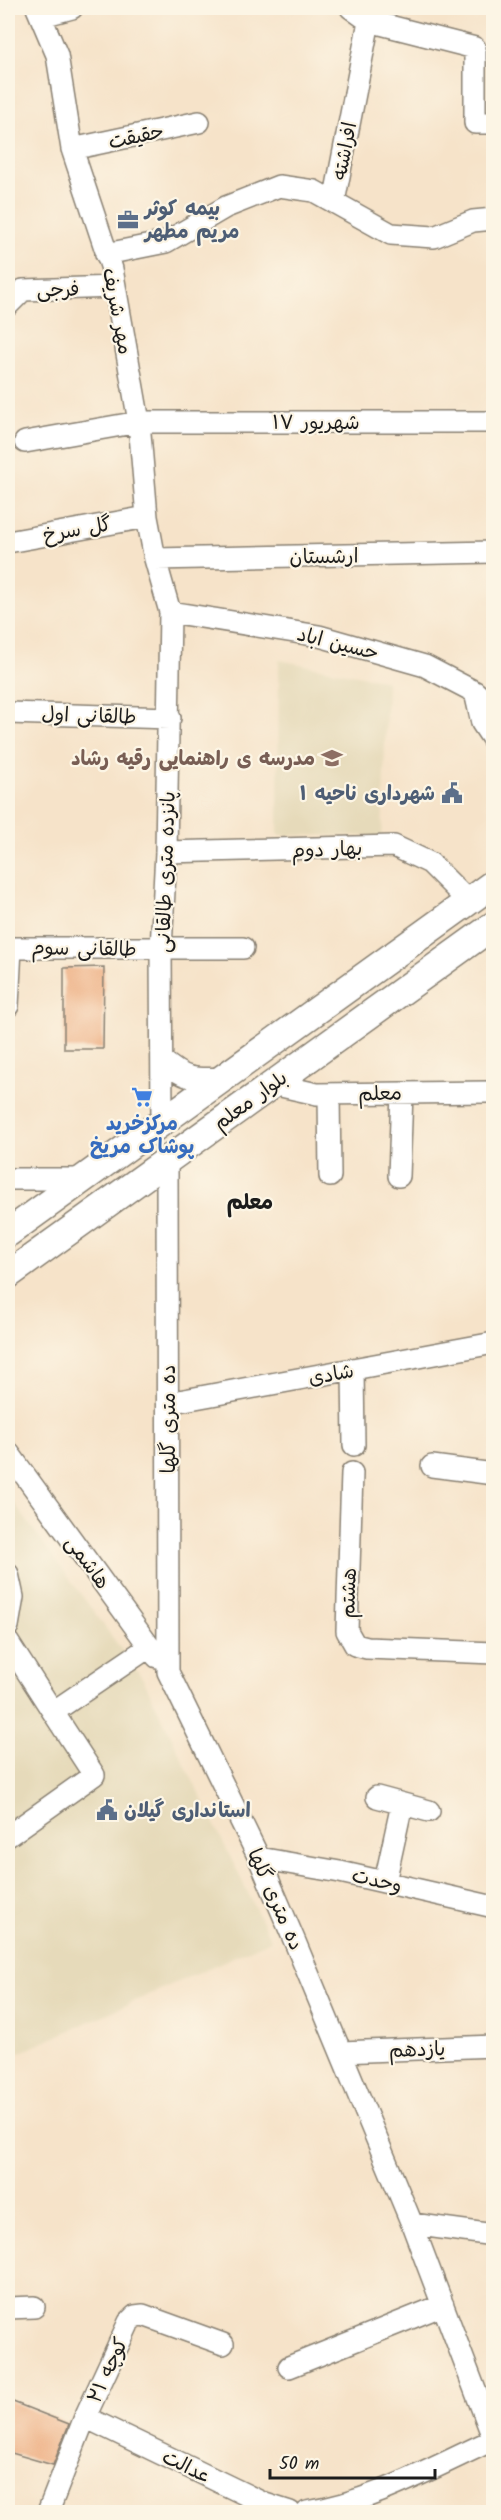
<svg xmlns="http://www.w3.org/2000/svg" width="501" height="2520" font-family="Kalam,'Playpen Sans Arabic',sans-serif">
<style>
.built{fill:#e6daba}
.building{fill:#eba271}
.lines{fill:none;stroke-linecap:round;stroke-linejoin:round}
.minor-casing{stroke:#898072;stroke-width:24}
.major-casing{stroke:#898072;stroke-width:30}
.minor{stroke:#fff;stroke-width:21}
.major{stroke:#fff;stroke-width:27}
.labels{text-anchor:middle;stroke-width:4.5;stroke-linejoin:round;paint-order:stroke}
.street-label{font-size:20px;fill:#1c1c1c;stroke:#fcf5e5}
.service-label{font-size:20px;font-weight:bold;fill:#4e5e75;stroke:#fcf5e5;text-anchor:start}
.education-label{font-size:20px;font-weight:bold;fill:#785e54;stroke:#fcf5e5;text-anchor:end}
.shop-label{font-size:20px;font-weight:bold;fill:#366cbe;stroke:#fcf5e5}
.neighbourhood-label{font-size:21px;font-weight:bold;fill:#1c1c1c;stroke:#fcf5e5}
</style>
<rect width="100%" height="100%" fill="#fcf5e5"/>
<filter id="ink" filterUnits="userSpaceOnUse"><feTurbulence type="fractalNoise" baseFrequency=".0167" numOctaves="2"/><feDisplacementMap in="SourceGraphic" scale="12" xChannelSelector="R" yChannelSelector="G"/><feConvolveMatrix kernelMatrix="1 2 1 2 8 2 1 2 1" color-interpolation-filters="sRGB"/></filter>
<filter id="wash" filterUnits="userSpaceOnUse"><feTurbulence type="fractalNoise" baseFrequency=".008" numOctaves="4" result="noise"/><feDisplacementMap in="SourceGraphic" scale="24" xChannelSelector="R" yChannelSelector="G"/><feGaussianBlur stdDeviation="1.35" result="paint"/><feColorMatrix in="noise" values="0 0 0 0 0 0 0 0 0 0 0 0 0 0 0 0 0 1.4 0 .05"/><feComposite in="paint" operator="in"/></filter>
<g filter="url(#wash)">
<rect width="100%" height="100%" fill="#f6e3c9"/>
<path class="built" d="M279,660L387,681L382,836L278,835Z
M8,1495L143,1679L271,1940L8,2058Z"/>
<g id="blocks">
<path class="building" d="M104,967L103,1049H64V968Z
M8,2400L69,2424L53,2465L8,2452Z"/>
</g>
</g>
<g filter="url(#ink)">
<use href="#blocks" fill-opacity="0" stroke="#898072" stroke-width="1.5"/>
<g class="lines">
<defs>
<path id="minor" d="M37,8L57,55L72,149L112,269L139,422L147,517L155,559L170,612L166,852L161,949L162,1121
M42,16L72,8
M369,21L475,48V123H494
M72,149L199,122
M334,202L369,21L351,8
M106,254L166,242L226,207L279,186L314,191L391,234L434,237L473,221L494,219
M8,305L23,290L115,287
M25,442L139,422H494
M8,542L147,517
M155,559L494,552
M170,612L319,636L425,666L475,692L494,709
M475,692L482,723L494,741
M8,713L170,718
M166,852L394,846L430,863L468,901
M8,948H243
M8,1006L11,948
M162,1060C184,1079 193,1080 222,1078
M272,1084L317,1094L489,1092
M329,1094L330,1176
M167,1160L168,1672L259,1858L295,1942L412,2224L494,2440
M399,1176L402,1093
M8,1179H82
M353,1369L354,1445
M168,1403L494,1343
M8,1452L157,1657
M432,1466L494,1474
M352,1473L347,1631L355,1645L367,1648L494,1653
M8,1574L13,1597L8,1626
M8,1642L53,1712
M377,1797L429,1811
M8,1836L94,1775L53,1712L149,1647
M259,1858L340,1872L494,1907
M385,1882L402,1804
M341,2052L494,2046
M412,2224L494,2235
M8,2308L34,2307
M289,2367L443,2305
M85,2417L265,2504L290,2512
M48,2512L85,2417L129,2322L135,2316L143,2315L223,2344
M307,2512C373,2502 433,2467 493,2440"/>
<path id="major" d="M8,1233L494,883
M8,1275L494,925"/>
</defs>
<use href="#minor" class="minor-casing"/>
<use href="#major" class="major-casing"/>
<use href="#minor" class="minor"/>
<use href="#major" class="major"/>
</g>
</g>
<defs>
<symbol id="office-bare" viewBox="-9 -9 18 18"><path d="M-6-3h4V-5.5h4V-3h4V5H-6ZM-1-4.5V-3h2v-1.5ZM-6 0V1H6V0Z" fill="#5c6f8a" stroke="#fcf5e5" stroke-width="2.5" paint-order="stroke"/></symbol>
<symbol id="school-bare" viewBox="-9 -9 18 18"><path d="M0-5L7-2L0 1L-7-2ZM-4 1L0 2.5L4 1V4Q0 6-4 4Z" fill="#8d6e63" stroke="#fcf5e5" stroke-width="2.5" paint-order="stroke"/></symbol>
<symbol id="civic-bare" viewBox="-9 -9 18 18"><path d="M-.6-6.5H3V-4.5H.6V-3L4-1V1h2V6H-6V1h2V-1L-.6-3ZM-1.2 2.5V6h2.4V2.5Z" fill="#5c6f8a" stroke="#fcf5e5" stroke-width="2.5" paint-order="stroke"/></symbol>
<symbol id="supermarket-bare" viewBox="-9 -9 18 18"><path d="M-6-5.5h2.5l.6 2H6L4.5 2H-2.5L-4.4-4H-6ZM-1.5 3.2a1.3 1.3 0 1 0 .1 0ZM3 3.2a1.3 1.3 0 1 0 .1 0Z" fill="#3f7fe0" stroke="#fcf5e5" stroke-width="2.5" paint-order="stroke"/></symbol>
</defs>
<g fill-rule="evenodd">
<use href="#office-bare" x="113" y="205" width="30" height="30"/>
<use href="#school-bare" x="317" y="743" width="30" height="30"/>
<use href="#civic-bare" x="437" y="778" width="30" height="30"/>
<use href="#supermarket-bare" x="127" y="1082" width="30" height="30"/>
<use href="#civic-bare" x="92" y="1795" width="30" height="30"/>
</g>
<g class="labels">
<g class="street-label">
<text transform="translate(136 136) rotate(-12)" y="7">حقیقت</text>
<text transform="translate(344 151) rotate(-79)" y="7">افراشته</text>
<text transform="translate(58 289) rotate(-1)" y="7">فرجی</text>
<text transform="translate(118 311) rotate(79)" y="7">مهر شریف</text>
<text x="316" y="429">۱۷ شهریور</text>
<text transform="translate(77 529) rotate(-10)" y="7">گل سرخ</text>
<text transform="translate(324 556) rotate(-1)" y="7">ارشستان</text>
<text transform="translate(338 643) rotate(14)" y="7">حسین اباد</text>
<text transform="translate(89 715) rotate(2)" y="7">طالقانی اول</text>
<text transform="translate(327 849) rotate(-2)" y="7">بهار دوم</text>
<text transform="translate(165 872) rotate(-88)" y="7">پانزده متری طالقانی</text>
<text transform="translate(84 948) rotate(1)" y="7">طالقانی سوم</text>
<text transform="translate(380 1093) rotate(-1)" y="7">معلم</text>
<text transform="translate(250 1100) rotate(-36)" y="7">بلوار معلم</text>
<text transform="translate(331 1374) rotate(-10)" y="7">شادی</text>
<text transform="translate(168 1419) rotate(-90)" y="7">ده متری گلها</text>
<text transform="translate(88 1562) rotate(54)" y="7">هاشمی</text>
<text transform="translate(348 1593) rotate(-88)" y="7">هشتم</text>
<text transform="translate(377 1880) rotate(13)" y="7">وحدت</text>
<text transform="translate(276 1899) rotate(66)" y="7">ده متری گلها</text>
<text transform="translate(417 2049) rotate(-2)" y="7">یازدهم</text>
<text transform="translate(107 2370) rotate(-65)" y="7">کوچه ۲۱</text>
<text transform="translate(187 2466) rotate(26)" y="7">عدالت</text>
</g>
<g class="service-label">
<text x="145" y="215">بیمه کوثر<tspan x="145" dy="23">مریم مطهر</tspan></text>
<text x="435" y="800" text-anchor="end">شهرداری ناحیه ۱</text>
<text x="124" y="1817">استانداری گیلان</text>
</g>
<g class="education-label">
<text x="315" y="765">مدرسه ی راهنمایی رقیه رشاد</text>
</g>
<g class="shop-label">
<text x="142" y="1130">مرکزخرید<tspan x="142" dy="23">پوشاک مریخ</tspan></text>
</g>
<g class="neighbourhood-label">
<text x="250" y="1209">معلم</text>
</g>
</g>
<rect width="501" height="2520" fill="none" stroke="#fcf5e5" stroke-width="30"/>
<path d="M270 2469v9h165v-9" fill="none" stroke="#1c1c1c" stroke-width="3"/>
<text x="279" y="2469" font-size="18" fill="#1c1c1c" stroke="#fcf5e5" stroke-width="4.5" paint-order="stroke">50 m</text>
</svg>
